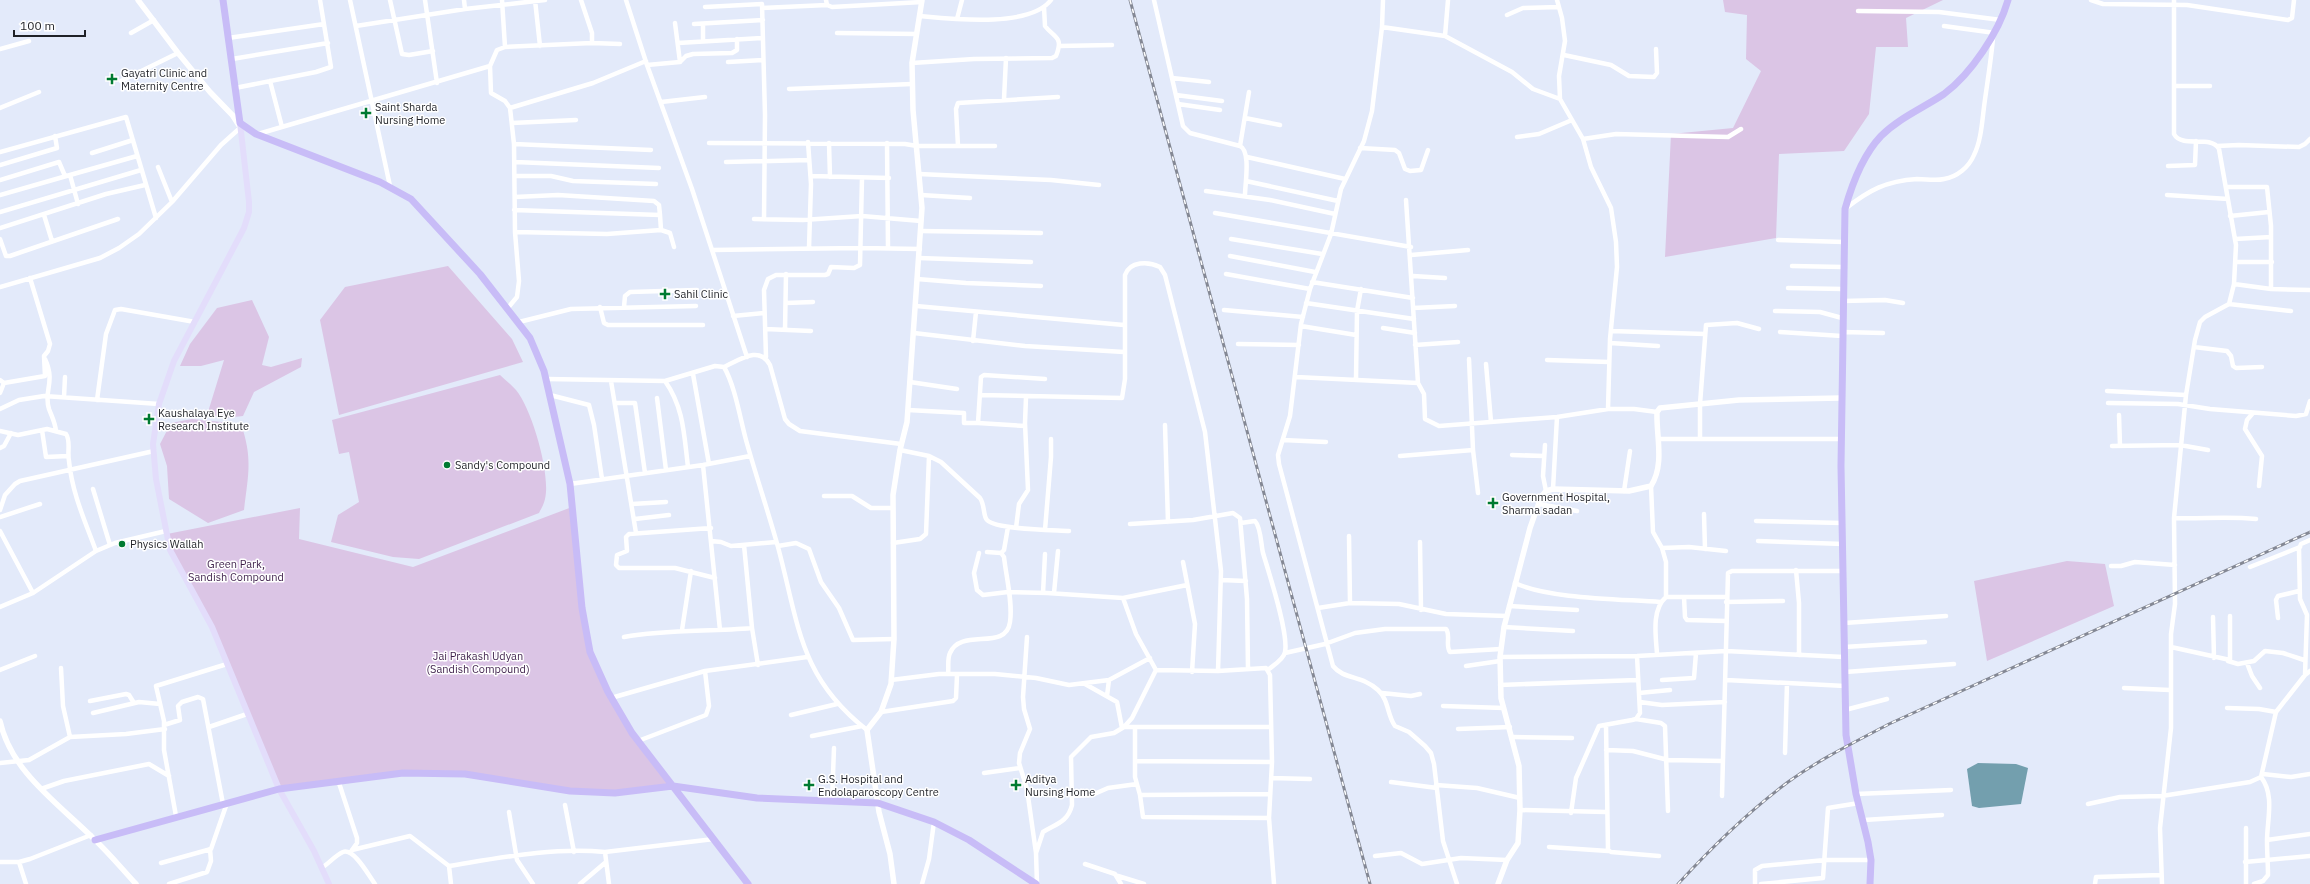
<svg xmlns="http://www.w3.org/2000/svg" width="2310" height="884" font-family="'IBM Plex Sans',sans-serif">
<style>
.green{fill:#dbc5e5}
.water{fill:#739fae}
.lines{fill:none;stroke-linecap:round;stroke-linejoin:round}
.minor{stroke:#fff;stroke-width:4.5}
.tertiary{stroke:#fff;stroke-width:5.5}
.secondary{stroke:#e3ddfb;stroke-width:6}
.primary{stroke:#c8bcf7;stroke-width:7}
.rail-casing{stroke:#848894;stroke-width:3}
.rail{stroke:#fff;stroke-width:1.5;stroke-dasharray:4.5;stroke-linecap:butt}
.poi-dot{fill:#007a31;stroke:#fff;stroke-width:1.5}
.labels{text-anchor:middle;stroke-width:3;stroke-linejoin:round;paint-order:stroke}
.poi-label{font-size:11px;fill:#1f2127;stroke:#fff;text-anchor:start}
.park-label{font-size:11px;fill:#3d1f4a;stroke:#fff}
</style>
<rect width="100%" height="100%" fill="#e3eafa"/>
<path class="green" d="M1723,0H1943L1906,18L1908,47H1876L1869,114L1844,151L1779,154L1776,238L1665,257L1671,134L1733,128L1761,71L1746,59L1747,15L1725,12Z
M448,266L512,339L523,362L339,415L320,320L345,287Z
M252,300L269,337L262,365L271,367L302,358L301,367L254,392L243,416L226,418L209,415L208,412L224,360L201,366H180L190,344L217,308Z
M500,375C505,380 511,384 516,390C532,409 551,475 545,499C544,504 541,509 539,513L419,559L393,557L331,542L338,515L359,502L349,452L339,454L332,420Z
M192,419L241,424C253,459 248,475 244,510L208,523L169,499L167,466L160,444L171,423Z
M572,507L590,652L606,692L673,786L615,793L570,791L465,774L403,773L279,789L221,648L170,550L167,534L300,508L299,539L413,567Z
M2067,561L2105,564L2114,606L1987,661L1974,581Z"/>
<path class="water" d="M1978,763L2016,764L2028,768L2021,804L1979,808L1972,806L1967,769Z"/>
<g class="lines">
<path class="minor" d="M350,0L390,186
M390,0L402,54L409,55L433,51
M425,0L437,83
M464,0L465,9
M535,0L540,46
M626,0L647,65L692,189L747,357
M826,0L827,5L832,7L922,2
M1154,0L1183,126L1190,133L1240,146C1251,151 1245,184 1245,195
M1383,0L1382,27L1372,111L1364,141L1341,189L1331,234L1310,289L1301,324L1290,416L1278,455L1279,464L1333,666C1344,680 1362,675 1378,690C1389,700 1387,715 1395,726L1409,732L1425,746L1431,753L1434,764L1443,841L1457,884
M1557,0L1562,18L1565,41L1559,76L1560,99L1583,139L1591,167L1611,208L1616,242L1617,267L1610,339L1608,409
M2091,0L2103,4L2187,5L2288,20L2292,18L2294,0
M705,7L762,4L765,115L764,219
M762,8L827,5
M1858,11L1939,12L2001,20
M1507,15L1523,8L1559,7
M920,16C952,19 1030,28 1051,0
M957,19L962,0
M675,23L680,62
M694,24L763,20
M356,26L465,9L545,0
M1944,26L1995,33
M1382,27L1445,36L1512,72L1533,89L1560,99
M131,33L154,20
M837,33L917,34
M1445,36L1448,0
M228,38L324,24
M703,41V24
M592,43L620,44
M678,43L762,38
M1059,46L1112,45
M505,47L592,43V33L581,0
M0,49L29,41
M1564,55L1611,65L1629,76L1654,77L1657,73L1656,49
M232,59L328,43
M728,62L763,60
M912,63L974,59L1052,58L1056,56C1064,36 1054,38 1045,26L1044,7
M647,65L680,62L686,56L693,54L732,53L737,50V39
M490,66L491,93L505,101L510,108L514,144L515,232L519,281L517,297L507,309
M1172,78L1209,82
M121,81L178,53
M270,81L282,127
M2175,86H2210
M235,88L316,72L331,67L320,0
M789,89L912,84
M1176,95L1222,101
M1004,99L1006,58
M661,102L705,97
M1178,104L1220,110
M0,108L39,92
M510,108L593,83L646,61
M1245,118L1280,125
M512,123L576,120
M258,134L490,66L497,50L505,47L502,0
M1517,137L1539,134L1572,120
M1583,139L1616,134L1728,137L1741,129
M808,142L811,184L809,248
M709,143L905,144L917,146H995
M829,143L830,177
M887,143L888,248
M514,144L651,150
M958,146L956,109L958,103L1058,97
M1240,146L1249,92
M2217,146L2239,145L2299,147L2305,144L2310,139
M1360,148L1395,150L1399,153L1405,169L1410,171L1421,170L1428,150
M0,152L126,117L156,218
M92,153L133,140
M1247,157L1345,179
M515,162L659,168
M726,162L809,160
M0,165L57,148L55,136
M2168,166L2195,165L2196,141
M158,167L172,202
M919,174L1051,180L1099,185
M70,175L137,156
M516,176H551L573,181L656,184
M811,176L889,178
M0,180L59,162L65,176
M1246,181L1338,201
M2226,187H2267L2271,226V289
M1206,191L1270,200L1335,214
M0,195L70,175L78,204
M921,195L970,198
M2167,195L2228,199
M515,197L558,195L654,201L659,205L660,215
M1406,200L1418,383
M1845,209C1869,190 1886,181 1917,179C1926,179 1936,181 1944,179C1957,177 1969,167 1974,155C1981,141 1982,123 1984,107C1987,84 1991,61 1993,38
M514,210L660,215L661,230L670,233L674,247
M0,212L141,170
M1215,213L1411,247
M44,215L52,241
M2230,216L2269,212
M754,219L803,220L862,216L921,221
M0,228L106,194L145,185
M921,231L1041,233
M515,232L607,234L661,230
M0,239L6,256H10L118,219
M1231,239L1322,254
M2235,239L2271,237
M1778,240L1844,242
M712,250L861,248L920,249
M1411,255L1468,250
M1230,256L1315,272
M919,258L1031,262
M2237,262H2272
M1792,266L1843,267
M1226,274L1310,289
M1413,276L1445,278
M917,279L966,283L1041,286
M1312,282L1413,298
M2234,284L2271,289L2310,290
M0,287L100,258L119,248L139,234L172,202L221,145L240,128L233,117
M1788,288L1843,289
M1843,301L1885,300L1903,303
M786,303L813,302
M1306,303L1414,319
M2229,304L2291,311
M916,306L1124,325
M600,307L604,323L608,325H703
M624,307L625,296L630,292L697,290
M1413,308L1455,306
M1224,310L1303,317
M1775,311L1820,312L1842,318
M733,316L764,313
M519,322L571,309L696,306
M1301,326L1356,335
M1383,328L1415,333
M765,329L811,331
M785,330L786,274
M1611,331L1705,334
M1780,332L1842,336
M1842,332L1883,333
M914,333L1025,346L1124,352
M973,341L976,312
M1610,343L1658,346
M1238,344L1299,345
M1415,345L1458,342
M2194,347L2227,351L2231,356L2233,366L2236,368L2262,367
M766,357L764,290L768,279L776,275H825L828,274L831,267L854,268L860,265L862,178
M45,359C56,383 43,391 49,409C52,417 55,422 56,431
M1469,359L1473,450L1478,493
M1547,360L1609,362
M1486,364L1491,422
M724,367C740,360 759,345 770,365L785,419L789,424L800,431L901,444
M693,374L709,464
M1296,377L1418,383L1424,394L1425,419L1439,426L1557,417L1608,409H1634L1657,412
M547,379L665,381L715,366L724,367C735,386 740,418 746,440C756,476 768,511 778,547C799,625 799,677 867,730
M1356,379L1357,311L1361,289
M0,380L4,383L45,376L44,356L48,351L50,344L30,278
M611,381L636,533
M665,381C684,408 684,435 688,467
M910,382L957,389
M2107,391L2186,395
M0,393L4,383
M550,395L589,405L594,425L602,479
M980,395L1122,398L1125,379V275C1130,261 1148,261 1160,267L1165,275L1205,432L1221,571L1218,671
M64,397L65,377
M657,398L666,470
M97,400L106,334L115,310L121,309L195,322
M615,403H635L645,473
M2108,403L2178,404L2210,409L2296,416L2306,414L2310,401
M0,409L19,400L44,396L159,404
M908,410L964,413V423H978
M2253,413L2247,420L2245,429L2262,456L2259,486
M2119,415L2120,446
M1165,425L1168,522
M1025,426L978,423L981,377L984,375L1045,379
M42,430L46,457L68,456
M0,431L18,435L47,429L66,434C71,441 67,452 69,461C72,493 85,521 96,551
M1659,439H1841
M1700,439V404L1706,325L1737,323L1759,329
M1283,440L1326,442
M1545,445L1543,476L1546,491
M2112,446L2180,445L2208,450
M0,448L4,446L11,433
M900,450L929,456L941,462L980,498C985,505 983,516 987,520C997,530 1054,530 1069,531
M1512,455L1544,456
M1400,456L1473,450
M703,465L720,630
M570,484L703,465L750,456
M1651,486L1653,532L1662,548L1666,562V597C1651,610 1656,637 1657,654
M93,489L110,545
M1553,489L1557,417
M1624,491L1630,451
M824,496H852L871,508H892
M632,504L666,502
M1539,504L1577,511
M0,510L5,495L15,484L20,481L154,451
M1704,514L1705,549
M0,517L40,504
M2174,518C2202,519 2228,516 2256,519
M635,519L669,515
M1756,521L1842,523
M1241,523L1255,521C1261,527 1261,545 1263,553C1269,573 1289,634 1285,652C1284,659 1274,665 1269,669
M1130,524L1193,520L1233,513L1240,518L1247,599L1248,669
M711,528L629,534L626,537L627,551L617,555L616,565L619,568H675L715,578
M1016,528L1019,504L1028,490L1025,423L1026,397
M1045,530L1051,457V439
M0,531L33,593
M1349,536L1350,603L1399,604L1446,614L1507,616
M711,541L721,542L731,546L776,542
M1758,541L1843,544
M1420,542L1421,610
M893,543L920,539L926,534L929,456
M744,545L752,628L758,665
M778,546L796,543L809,549L821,582L839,608L853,640L894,639
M1662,548L1689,547L1726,551
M987,552L1001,553L1004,550L1008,527
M979,553L974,573L977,590L983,595L1008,592L1047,593L1123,598L1187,585
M1183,562L1195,624L1192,672
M2111,566H2121L2135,562L2175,565
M2250,567L2300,547
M1796,570L1799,603V655
M1221,580L1246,581
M1515,583C1549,599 1621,599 1660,602
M1043,593L1045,554
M1054,593L1058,551
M1666,597H1726
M1684,597L1685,617L1687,620L1726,621
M1123,598L1136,634L1156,670
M1726,602L1783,601
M1509,606L1577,610
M0,607L33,593L96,551L115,543L166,531
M1318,608L1350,603
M2213,617L2214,658
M2278,618L2276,600L2278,596L2299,591
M1844,623L1946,616
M1504,627L1573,631
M682,630L691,571
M624,637C667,629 709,632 752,628
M1027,637L1023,697L1024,709L1030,729L1020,753L1019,763L1027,789L1036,853L1037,884
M1844,647L1925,642
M2171,647L2230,660V616
M1285,653L1325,644L1355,633L1385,629H1446C1451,635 1445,646 1450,652L1501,649
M1500,657L1637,656L1726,651L1844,657
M2228,661L2238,664L2254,661L2265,651L2283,653L2304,660
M2247,663L2252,676L2260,688
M1466,666L1500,661
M0,670L35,656
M1845,672L1954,664
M948,674C949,667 947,659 950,653C961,627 1006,652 1010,622C1013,603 1006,576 1004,557L1001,553
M2305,675L2307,615L2300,599L2299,549L2301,544L2310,540
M891,680L939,674H995L1036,678L1069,685L1109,680
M1662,680L1694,678L1696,653
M1726,680L1845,686
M1085,684L1117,702L1122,728
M1500,685L1637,680
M2124,688L2170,690
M1382,693L1411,696L1420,694
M1639,693L1670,690
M1107,696L1109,680L1150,658
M611,698L705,671L807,657
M90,701L126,694L129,695L134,703
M1640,702L1662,705L1725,702
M1443,706L1504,708
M2227,708L2259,709L2276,712
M1845,710L1887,699
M881,712L953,701L956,698L957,675
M93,713L139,702L160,704
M791,715L837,704
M1636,719L1661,723L1665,726L1668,811
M164,725L180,720L178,706L182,702L198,697L203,699L223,804
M1606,725L1608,850L1611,852L1659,856
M209,727L247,714
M1124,727H1271
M1135,727V777L1140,795L1143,817L1269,818
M1458,729L1510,727
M812,736L862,726
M70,737L126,734L165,729
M1513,737L1572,738
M638,741L706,715L709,706L705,671
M1606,750L1633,751L1668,760L1723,761
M1785,753L1787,683
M1135,761L1272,762
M0,763L29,760L70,737L63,706L61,668
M984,773L1020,768
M2263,774L2291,777L2310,774
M1271,778L1310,779
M1391,782L1437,788
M339,783L357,838V843L350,853
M1436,785L1477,788L1520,798
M41,789L64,781L149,764L169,776
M1856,794L1951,790
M1140,795L1269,794
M1071,796L1092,795L1108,788L1137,784
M1722,796L1728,573L1732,571H1844
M832,801L834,748
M2088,804L2120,797L2162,796L2250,782L2261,777L2276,712L2305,675L2310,671
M565,805L574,852
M1520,810L1606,812
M509,812L517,860L533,884
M1571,813L1576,778L1599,726L1632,720L1636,719L1640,713L1637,656
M176,816L164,750V721L156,686L227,664
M1864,820L1942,815
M2246,828V884
M2267,840L2310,834
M1549,847L1608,851
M352,850L410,836L449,866C499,858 553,847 605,852L714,839
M605,852L609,884
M1036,853L1043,832C1056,824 1068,822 1072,805L1071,757L1091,737L1114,733L1124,727L1132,718L1156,670L1218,671L1266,668L1270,675L1272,762L1269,818L1274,884
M1375,856L1401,853L1422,864L1461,858L1507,860
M0,862H19L30,859L91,835
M19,862L26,884
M2245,862L2310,856
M161,863L211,849L227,803
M1085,864L1115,874L1121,884
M449,866L451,884
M323,867C329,863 336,855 343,852C354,848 369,876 375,884
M1118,876L1144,884
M169,884L207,872L211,861L210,849
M580,884L606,862
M922,884L929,859L934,822
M1755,884V870L1762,866L1825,860H1871
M1761,884L1823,878L1828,808L1859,803
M2095,884L2096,877L2161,875
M2162,884L2160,828L2171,728V634L2175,604L2174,518L2186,395L2195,340L2200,322L2205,317L2229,304L2234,284L2236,245L2219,149C2211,134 2182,149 2174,134V0
M2254,884L2263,881L2268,875C2268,864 2267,852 2267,841C2267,820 2275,795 2261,777"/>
<path class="tertiary" d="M138,0L178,53L210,92L240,123
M0,721C11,772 59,804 94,839C109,853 122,869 136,884
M894,884L890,854L879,812L867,730L881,712L891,684L894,639L893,495L900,450L907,422L922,208L913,110L912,63L922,0
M1498,884L1507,860L1518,843L1520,810L1519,766L1501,698L1500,657L1504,627L1530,528L1541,497L1546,491L1553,489L1629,491L1651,486C1665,464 1656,436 1657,412L1660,408L1739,400L1841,398"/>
<path class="secondary" d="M240,123L249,202V212L244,228L174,361L159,404L153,444L156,479L170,550L212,627L279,789L314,851L329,884"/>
<path class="primary" d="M223,0L240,123L256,134L380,182L411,199L480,274L530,338L544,371L570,484L582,608L590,652L608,692L632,733L748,884
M95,840L279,789L403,773L465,774L570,791L615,793L673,786L757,798L878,803L934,822L969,840L1036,884
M1870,884L1871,860L1868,842L1856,794L1846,735L1841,466L1845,209C1852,184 1862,156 1881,136C1899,118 1923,108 1944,94C1971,74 1999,32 2008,0"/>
<defs>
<path id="rail" d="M1130,0L1370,884
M1678,884C1712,847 1748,812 1788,782C1820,759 1855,742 1889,724L2310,532"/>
</defs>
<use href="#rail" class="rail-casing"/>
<use href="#rail" class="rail"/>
</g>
<g class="poi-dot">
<path d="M110 73h4v4h4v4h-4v4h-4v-4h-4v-4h4z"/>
<path d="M364 107h4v4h4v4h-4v4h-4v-4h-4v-4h4z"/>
<path d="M663 288h4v4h4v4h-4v4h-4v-4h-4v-4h4z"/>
<path d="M147 413h4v4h4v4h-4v4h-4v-4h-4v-4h4z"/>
<circle cx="447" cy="465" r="4"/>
<path d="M1491 497h4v4h4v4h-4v4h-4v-4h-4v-4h4z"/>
<circle cx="122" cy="544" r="4"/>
<path d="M807 779h4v4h4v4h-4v4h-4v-4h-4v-4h4z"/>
<path d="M1014 779h4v4h4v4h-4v4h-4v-4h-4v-4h4z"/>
</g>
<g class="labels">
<g class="poi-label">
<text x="121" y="77">Gayatri Clinic and<tspan x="121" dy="13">Maternity Centre</tspan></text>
<text x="375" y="111">Saint Sharda<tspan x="375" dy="13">Nursing Home</tspan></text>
<text x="674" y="298">Sahil Clinic</text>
<text x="158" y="417">Kaushalaya Eye<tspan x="158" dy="13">Research Institute</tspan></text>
<text x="455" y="469">Sandy's Compound</text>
<text x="1502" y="501">Government Hospital,<tspan x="1502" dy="13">Sharma sadan</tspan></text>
<text x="130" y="548">Physics Wallah</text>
<text x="818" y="783">G.S. Hospital and<tspan x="818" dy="13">Endolaparoscopy Centre</tspan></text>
<text x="1025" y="783">Aditya<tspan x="1025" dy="13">Nursing Home</tspan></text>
</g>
<g class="park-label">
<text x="236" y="568">Green Park,<tspan x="236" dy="13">Sandish Compound</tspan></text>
<text x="478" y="660">Jai Prakash Udyan<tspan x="478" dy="13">(Sandish Compound)</tspan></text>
</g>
</g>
<path d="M14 30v6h71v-6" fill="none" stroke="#1f2127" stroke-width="2"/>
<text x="20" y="30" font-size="12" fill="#1f2127" stroke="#ffffff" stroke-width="3" paint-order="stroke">100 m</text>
</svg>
